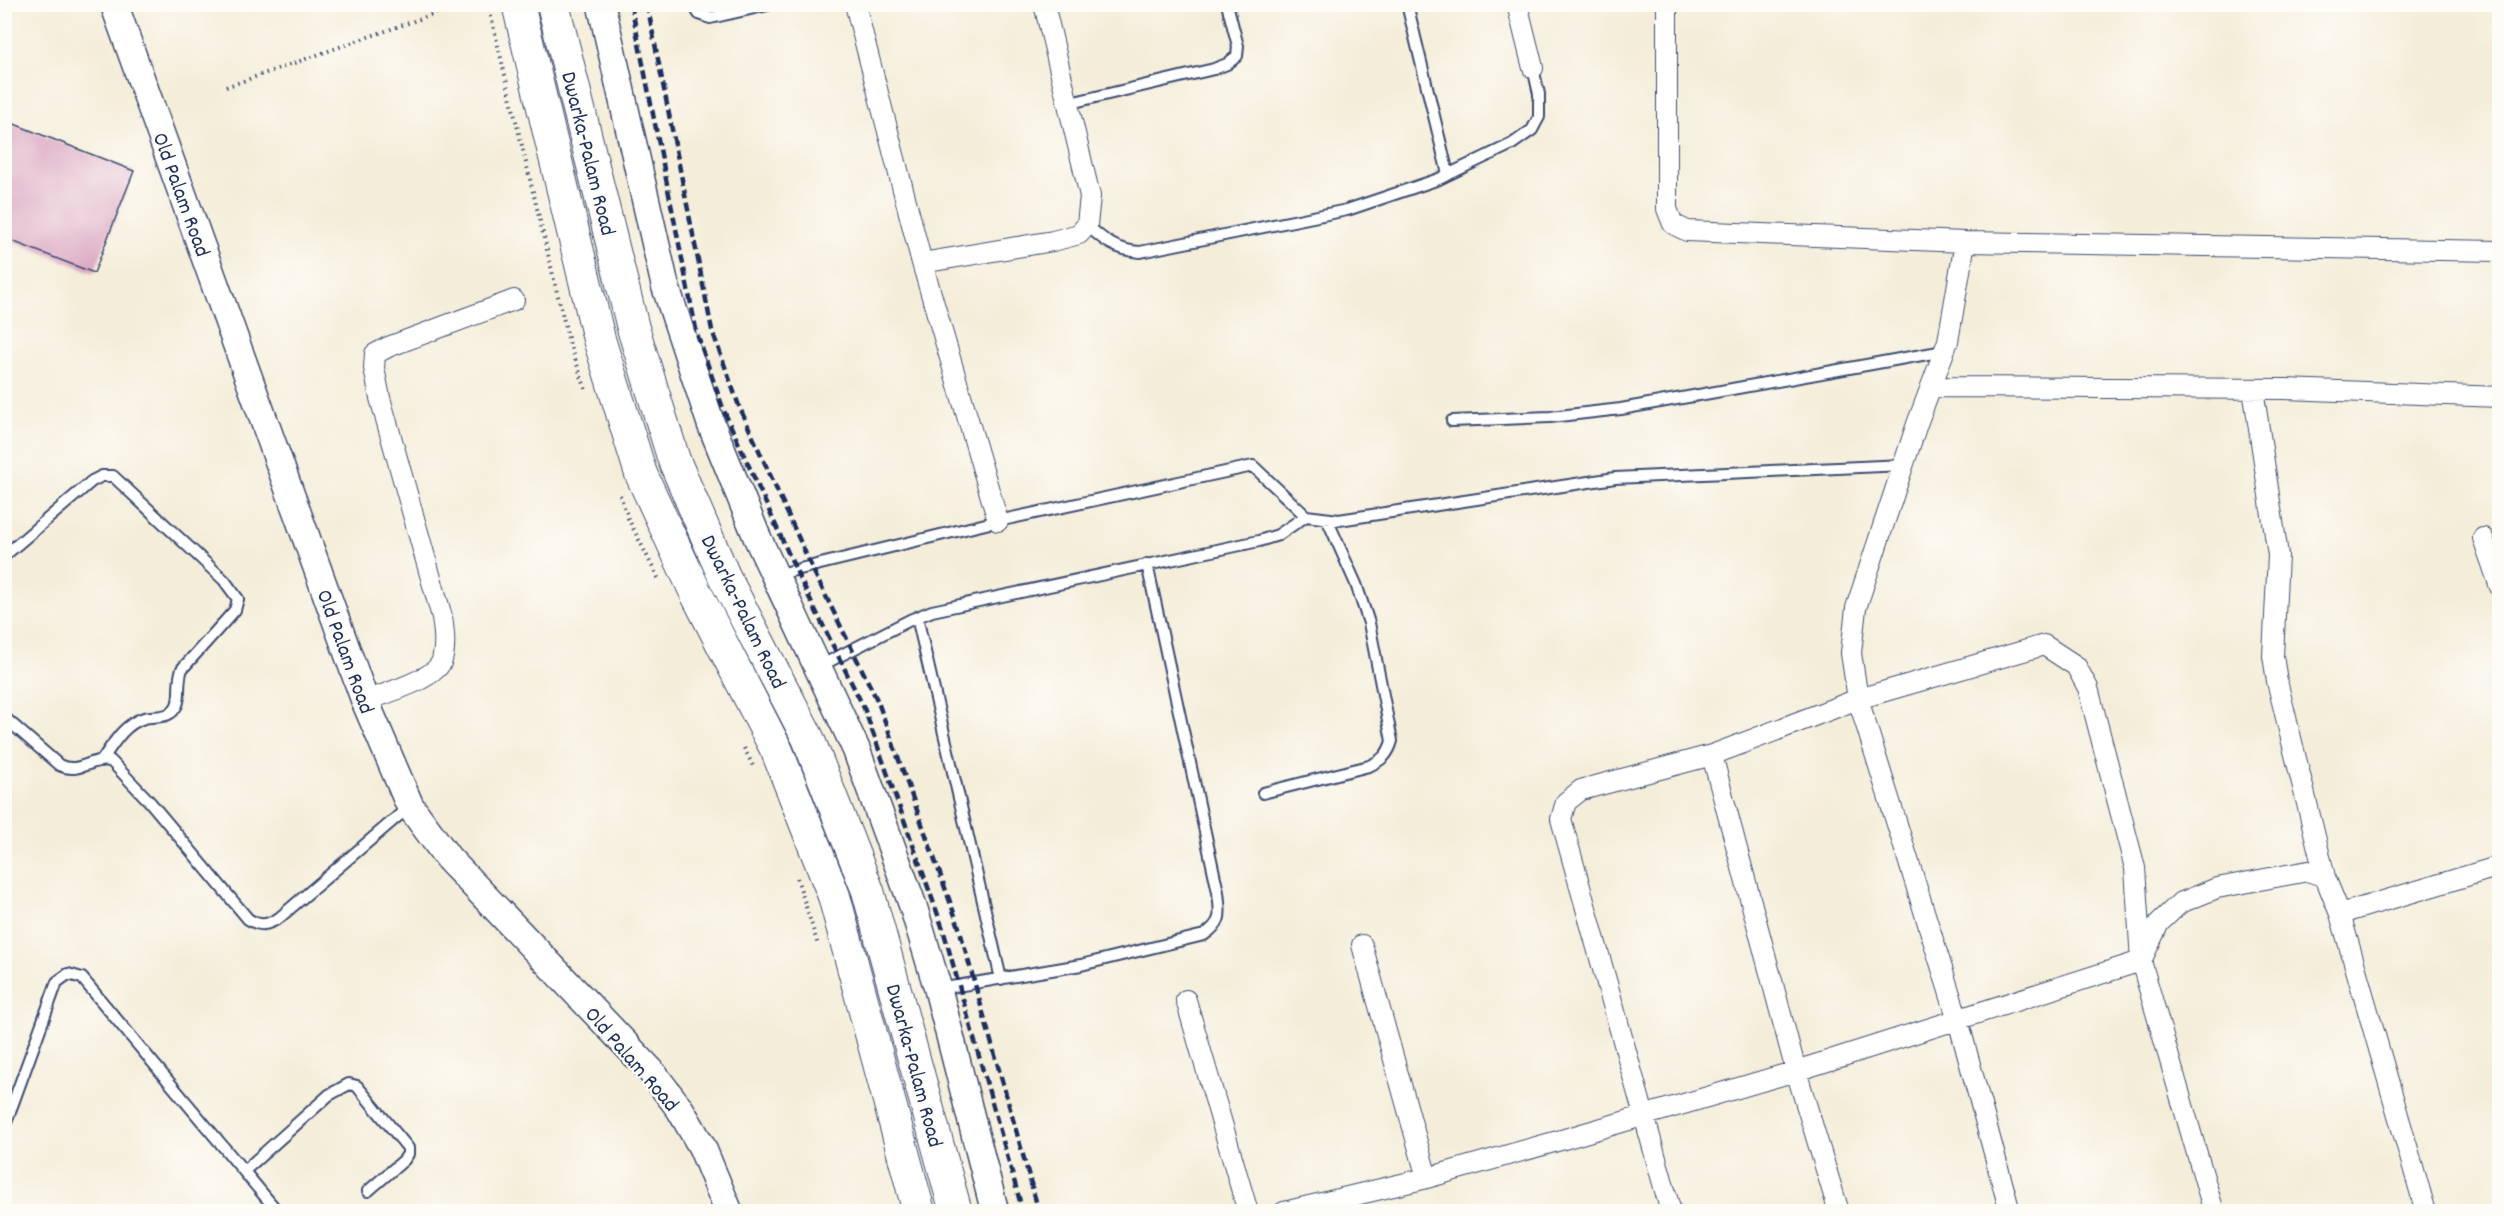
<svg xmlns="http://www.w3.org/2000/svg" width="2504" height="1216" font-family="Dekko,sans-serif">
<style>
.building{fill:#dca9c2}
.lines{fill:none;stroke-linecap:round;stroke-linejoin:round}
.lane-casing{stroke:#3c4c70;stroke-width:14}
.street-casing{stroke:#3c4c70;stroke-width:22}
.secondary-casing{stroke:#3c4c70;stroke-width:30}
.primary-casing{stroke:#3c4c70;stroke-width:34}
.path{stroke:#3c4c70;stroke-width:4;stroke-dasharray:1.5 4.5;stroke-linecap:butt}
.lane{stroke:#fff;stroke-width:10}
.street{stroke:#fff;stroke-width:20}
.secondary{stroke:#fff;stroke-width:27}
.primary{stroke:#fff;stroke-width:32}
.rail{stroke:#1b2f5e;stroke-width:4.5;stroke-dasharray:9 4.5;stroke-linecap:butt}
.labels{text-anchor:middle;stroke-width:5;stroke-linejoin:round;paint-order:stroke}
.street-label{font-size:22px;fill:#1b2f5e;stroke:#fdfcf7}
</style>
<rect width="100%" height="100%" fill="#fdfcf7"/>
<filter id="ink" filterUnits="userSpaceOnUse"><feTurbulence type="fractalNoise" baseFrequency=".0167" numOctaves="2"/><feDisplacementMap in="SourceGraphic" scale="12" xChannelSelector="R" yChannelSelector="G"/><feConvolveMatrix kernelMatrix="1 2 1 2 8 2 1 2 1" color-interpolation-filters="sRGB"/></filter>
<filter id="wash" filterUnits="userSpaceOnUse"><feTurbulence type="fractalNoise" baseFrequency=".008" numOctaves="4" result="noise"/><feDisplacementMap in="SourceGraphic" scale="24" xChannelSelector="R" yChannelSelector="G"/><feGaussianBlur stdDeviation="1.35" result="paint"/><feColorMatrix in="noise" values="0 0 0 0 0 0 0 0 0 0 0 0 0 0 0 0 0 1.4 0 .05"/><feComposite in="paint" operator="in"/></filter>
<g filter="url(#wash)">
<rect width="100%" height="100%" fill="#f4edd9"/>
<g id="blocks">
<path class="building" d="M4,120L134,171L94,273L4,238Z"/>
</g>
</g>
<g filter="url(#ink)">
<use href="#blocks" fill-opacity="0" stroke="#3c4c70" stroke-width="1.5"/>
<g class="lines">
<defs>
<path id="lane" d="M693,4L699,14L710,18L772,4
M1407,4L1448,174
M1066,104L1214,69L1227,64L1237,56L1238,46L1227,4
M1087,225C1104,241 1116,250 1140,252L1347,210L1439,179L1512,144L1532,130L1539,117V94L1533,68
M1452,421L1550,417L1621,409L1944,351
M4,556L92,481L102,476H113L224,580L238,599L235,610L182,669C177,682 181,696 177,705C170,720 156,715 144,718C124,724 113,744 102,760
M775,575L998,521L1253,466L1306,516L1339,520L1615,478L1904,465
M917,617L1001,979
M818,667L910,620L932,611L1259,541L1278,535L1306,516
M4,717L59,765C80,775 90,757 111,761L150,802L248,919C261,927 267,925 279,918L410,806
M1263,793L1369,766C1382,760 1388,755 1392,741L1369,623L1356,584L1327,519
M939,989L1081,965L1204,935C1224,921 1220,914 1218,892L1147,564
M4,1128L57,982L68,974L82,978L278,1212
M244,1171L329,1095L349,1084L357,1086L408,1148V1154L404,1160L368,1191"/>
<path id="street" d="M855,4L922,263L998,521
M1517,4L1533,68
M1667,4V209L1673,224L1687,231L1965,242L2500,251
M1965,242L1948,341L1917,424L1856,608L1851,653L1858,699L1958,1020L2010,1212
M922,263L1053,241L1079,234L1087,225L1090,196L1044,4
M1931,387L2285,389L2500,397
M2253,389L2278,555L2273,656L2277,681L2325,877
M2483,538L2500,587
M365,701C383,694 437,679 442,660C446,646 444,631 442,617L380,398L374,368L375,354L388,347L514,300
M1712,755L1796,1071L1839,1212
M1362,945L1427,1178
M1186,1000L1248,1212
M1284,1212L1427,1178L1561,1140L1796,1071L2141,961L2159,923L2180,903L2217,888L2308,871L2325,877L2340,914
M1671,1212L1561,819L1566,802L1581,790L1712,755L1858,699L2044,645L2076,666L2088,688L2135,868L2141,961L2214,1212
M2426,1212L2340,914L2500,866"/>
<path id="secondary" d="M114,4L365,701L410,806L448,858L651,1071L680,1109L702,1147L729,1212
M601,4L665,285L711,424L757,537L856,749L913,906L938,989L995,1212"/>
<path id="primary" d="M518,4L599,339L641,474L695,591L777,751L834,896L919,1212
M553,4L633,328L674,460L724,576L808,738L868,891L956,1212"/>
</defs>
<use href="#lane" class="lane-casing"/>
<use href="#street" class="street-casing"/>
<use href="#secondary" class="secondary-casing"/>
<use href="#primary" class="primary-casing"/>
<path class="path" d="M488,4L569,342L587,393
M226,87L462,4
M620,495L628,518L658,578
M744,748L754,768
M797,878L818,945"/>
<use href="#lane" class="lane"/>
<use href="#street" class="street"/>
<use href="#secondary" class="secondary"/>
<use href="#primary" class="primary"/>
<path class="rail" d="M631,4L697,334L724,411L800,579L864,708L943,929L1023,1212
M647,4L712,330L739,406L814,572L878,702L958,924L1039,1212"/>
</g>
</g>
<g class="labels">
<g class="street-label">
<text transform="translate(590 153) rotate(76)" y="8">Dwarka-Palam Road</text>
<text transform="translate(183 194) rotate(70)" y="8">Old Palam Road</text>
<text transform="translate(745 611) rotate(64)" y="8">Dwarka-Palam Road</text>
<text transform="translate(347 651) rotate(70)" y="8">Old Palam Road</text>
<text transform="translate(633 1058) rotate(49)" y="8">Old Palam Road</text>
<text transform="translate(916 1065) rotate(75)" y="8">Dwarka-Palam Road</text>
</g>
</g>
<rect width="2504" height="1216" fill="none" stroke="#fdfcf7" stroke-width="24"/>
</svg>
